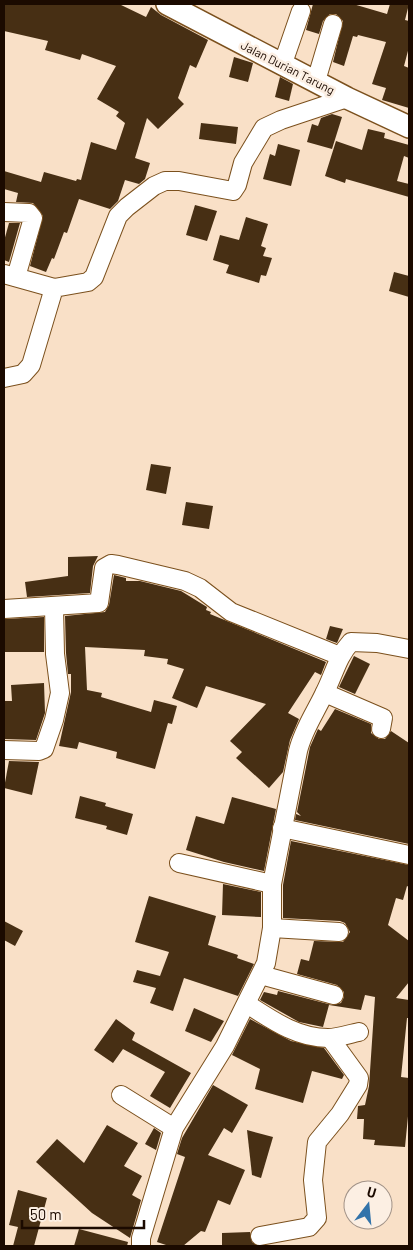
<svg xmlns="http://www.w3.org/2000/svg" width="413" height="1250" font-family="Barlow,sans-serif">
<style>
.building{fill:#472f14}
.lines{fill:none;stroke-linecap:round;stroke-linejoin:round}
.minor-casing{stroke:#7b501d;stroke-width:20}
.tertiary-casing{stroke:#7b501d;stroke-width:24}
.minor{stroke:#fff;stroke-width:18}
.tertiary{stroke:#fff;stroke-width:21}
.labels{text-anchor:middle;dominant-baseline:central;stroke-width:5;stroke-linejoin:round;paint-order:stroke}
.street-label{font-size:12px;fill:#1b0a00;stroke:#fcefe3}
</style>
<rect width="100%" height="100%" fill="#f9e0c7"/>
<g class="building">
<path d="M4,4H119L146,17L151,7L161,15L208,40L196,68L190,65L178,98L184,104L158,129L147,118L135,158L150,163L145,179L139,184L125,180L118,201L110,209L79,199L67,233L64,232L54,259L52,258L46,272L30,266L43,216L33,203L16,202L18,193L4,189V171L41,182L44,172L76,181L77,179L81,180L91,142L116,150L125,123L116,116L119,112L97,99L116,66L82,54L80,60L45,50L48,41L4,31Z"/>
<path d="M313,4H353L387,14L390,4H409L405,20L409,21V47L404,66L409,68V108L382,100L386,88L372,84L386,42L358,35L357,37L353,36L344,66L333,62L343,21L336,14H330L323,21L319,34L306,30Z"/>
<path d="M234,57L253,63L248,82L229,77Z"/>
<path d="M280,77L293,84L289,101L275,97Z"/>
<path d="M332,114L342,117L332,149L307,142L312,124L318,126L321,118Z"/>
<path d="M201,123L238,127L236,144L199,139Z"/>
<path d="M368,129L385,133L384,138L409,145V158L404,156L397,181L409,184V197L346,179L345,183L325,176L336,141L362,150Z"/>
<path d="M278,144L300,150L291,186L263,179L270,154L275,156Z"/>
<path d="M195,205L217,211L207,241L186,235Z"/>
<path d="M246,217L268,224L261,246L266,248L263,256L272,258L266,276L261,275L259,283L226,273L229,265L213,260L220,235L239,240Z"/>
<path d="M9,223H20L9,262L4,260V241Z"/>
<path d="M394,272L409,276V297L389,291Z"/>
<path d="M151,464L171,467L166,494L146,490Z"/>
<path d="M186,502L213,506L209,529L182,525Z"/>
<path d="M98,556L93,566L90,593L27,597L25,582L68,576V557Z"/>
<path d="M114,575L126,578V581H140L181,591L207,607L206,610L211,612L210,614L326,662L321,675L315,672L288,713L299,719L290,740L283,772L269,788L236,758L242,752L230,741L266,704L206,686L197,708L172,698L184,669L167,664L168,659L144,656L145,650L85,647L87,690L102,693L101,697L151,712L154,700L177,706L172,724L168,723L155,769L116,758L117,752L79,742L77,749L59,746L71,692V674H68L66,653L65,616L105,612L109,605Z"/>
<path d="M44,617V652H4V619Z"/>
<path d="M330,626L343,629L337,643L326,639Z"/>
<path d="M354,656L370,664L355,694L339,687Z"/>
<path d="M44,683L45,713L36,740L4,739V701H12L11,685Z"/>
<path d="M335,709L371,724V733L379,739H385L391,731L409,743V844L295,820L296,814L301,816L297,812L310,747L318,729L321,731Z"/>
<path d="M9,761L39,762L32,795L4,788Z"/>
<path d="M80,796L106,803L105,806L133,814L127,835L106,829L107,826L75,818Z"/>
<path d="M232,797L276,809L264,871L224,862L186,850L196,816L224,824Z"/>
<path d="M291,841L409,865V887L407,886L403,900L396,898L388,925L409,941V982L396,998L409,1000V1018H407L401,1077L409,1078V1106L405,1147L374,1145L375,1140L363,1139L364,1119H357L358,1106L365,1105L369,1086L375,997L365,995L361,1010L329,1005L323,1027L299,1022L260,1000L264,992L277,995L278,991L332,1005L341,1003L344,997V992L337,985L297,974L301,959L309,961L314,941L343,942L350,932L345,923L340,921L283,918V885Z"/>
<path d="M223,884L261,892V917L222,915Z"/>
<path d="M149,896L216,916L208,945L238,955L237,958L254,964L238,996L184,978L173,1011L150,1003L156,988L133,982L137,970L160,976L169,952L135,942Z"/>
<path d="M4,921L23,931L15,946L4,940Z"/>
<path d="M194,1008L224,1021L211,1042L185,1031Z"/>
<path d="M116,1019L135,1033L132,1040L191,1073L170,1108L150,1096L165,1072L123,1049L113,1063L94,1050Z"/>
<path d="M250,1019L291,1041L324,1048L344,1075L342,1079L312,1071L303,1103L255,1089L260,1069L232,1055Z"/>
<path d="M213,1085L248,1105L232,1133L224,1128L208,1155L245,1170L230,1205L218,1200L205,1232L201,1231L183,1246H169L157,1242L185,1157L177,1154L182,1138Z"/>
<path d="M107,1125L138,1143L124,1166L142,1176L132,1195L141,1200L130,1238L92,1213L36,1162L57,1139L84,1163Z"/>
<path d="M154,1128L161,1133L156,1150L145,1144Z"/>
<path d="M247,1130L273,1137L261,1178L252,1175Z"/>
<path d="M18,1190L47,1198L34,1246H13L18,1227L9,1225Z"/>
<path d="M79,1229L128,1242L127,1246H74Z"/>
<path d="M250,1232L252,1242L259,1246H222V1233Z"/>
</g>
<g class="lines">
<defs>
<g id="minor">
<path d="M283,63L301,11"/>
<path d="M316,81L333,24"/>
<path d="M4,212L29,213L33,218L16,277"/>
<path d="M4,274L54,288"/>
<path d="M4,378L23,374L31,365L54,288L88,282L94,277L118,216L127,207L154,186L165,181H179L233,191L237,185L243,163L264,128L281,120L347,98"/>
<path d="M4,609L99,603L104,568L111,564L118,565L185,581L200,588L231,612L340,656"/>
<path d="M325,693L383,718L381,729"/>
<path d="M4,750L39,751L44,749L54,720L60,693L55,654L54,607"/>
<path d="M282,828L409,855"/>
<path d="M179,863L272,884"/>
<path d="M272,928L339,932"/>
<path d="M261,975L334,995"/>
<path d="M247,1004C272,1020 297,1038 328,1038C338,1038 349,1034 359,1032"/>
<path d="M121,1095L174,1128"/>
<path d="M260,1236L309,1227L317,1218L313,1180L317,1142L340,1114L358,1085L359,1078L330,1038"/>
<path d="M141,1246V1238L174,1128L225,1046L266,963L272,928V884L298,751C303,730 315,713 324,694C334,675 337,657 351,642L377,643L409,649"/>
</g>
<path id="tertiary" d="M167,4L347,98L409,127"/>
</defs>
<use href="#minor" class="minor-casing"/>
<use href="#tertiary" class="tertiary-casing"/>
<use href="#minor" class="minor"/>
<use href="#tertiary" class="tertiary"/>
</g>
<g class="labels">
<g class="street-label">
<text transform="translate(288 67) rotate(27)">Jalan Durian Tarung</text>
</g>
</g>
<rect width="413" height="1250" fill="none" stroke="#1b0a00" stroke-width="10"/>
<g transform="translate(368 1205) rotate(16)"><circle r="24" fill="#fcefe3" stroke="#a29388"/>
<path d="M0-4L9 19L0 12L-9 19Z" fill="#3273aa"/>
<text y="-8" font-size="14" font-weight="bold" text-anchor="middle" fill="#1b0a00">U</text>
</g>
<path d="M22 1220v8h122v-8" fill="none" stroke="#1b0a00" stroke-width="2.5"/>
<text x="30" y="1220" font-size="15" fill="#1b0a00" stroke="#fcefe3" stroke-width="4" paint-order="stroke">50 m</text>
</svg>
